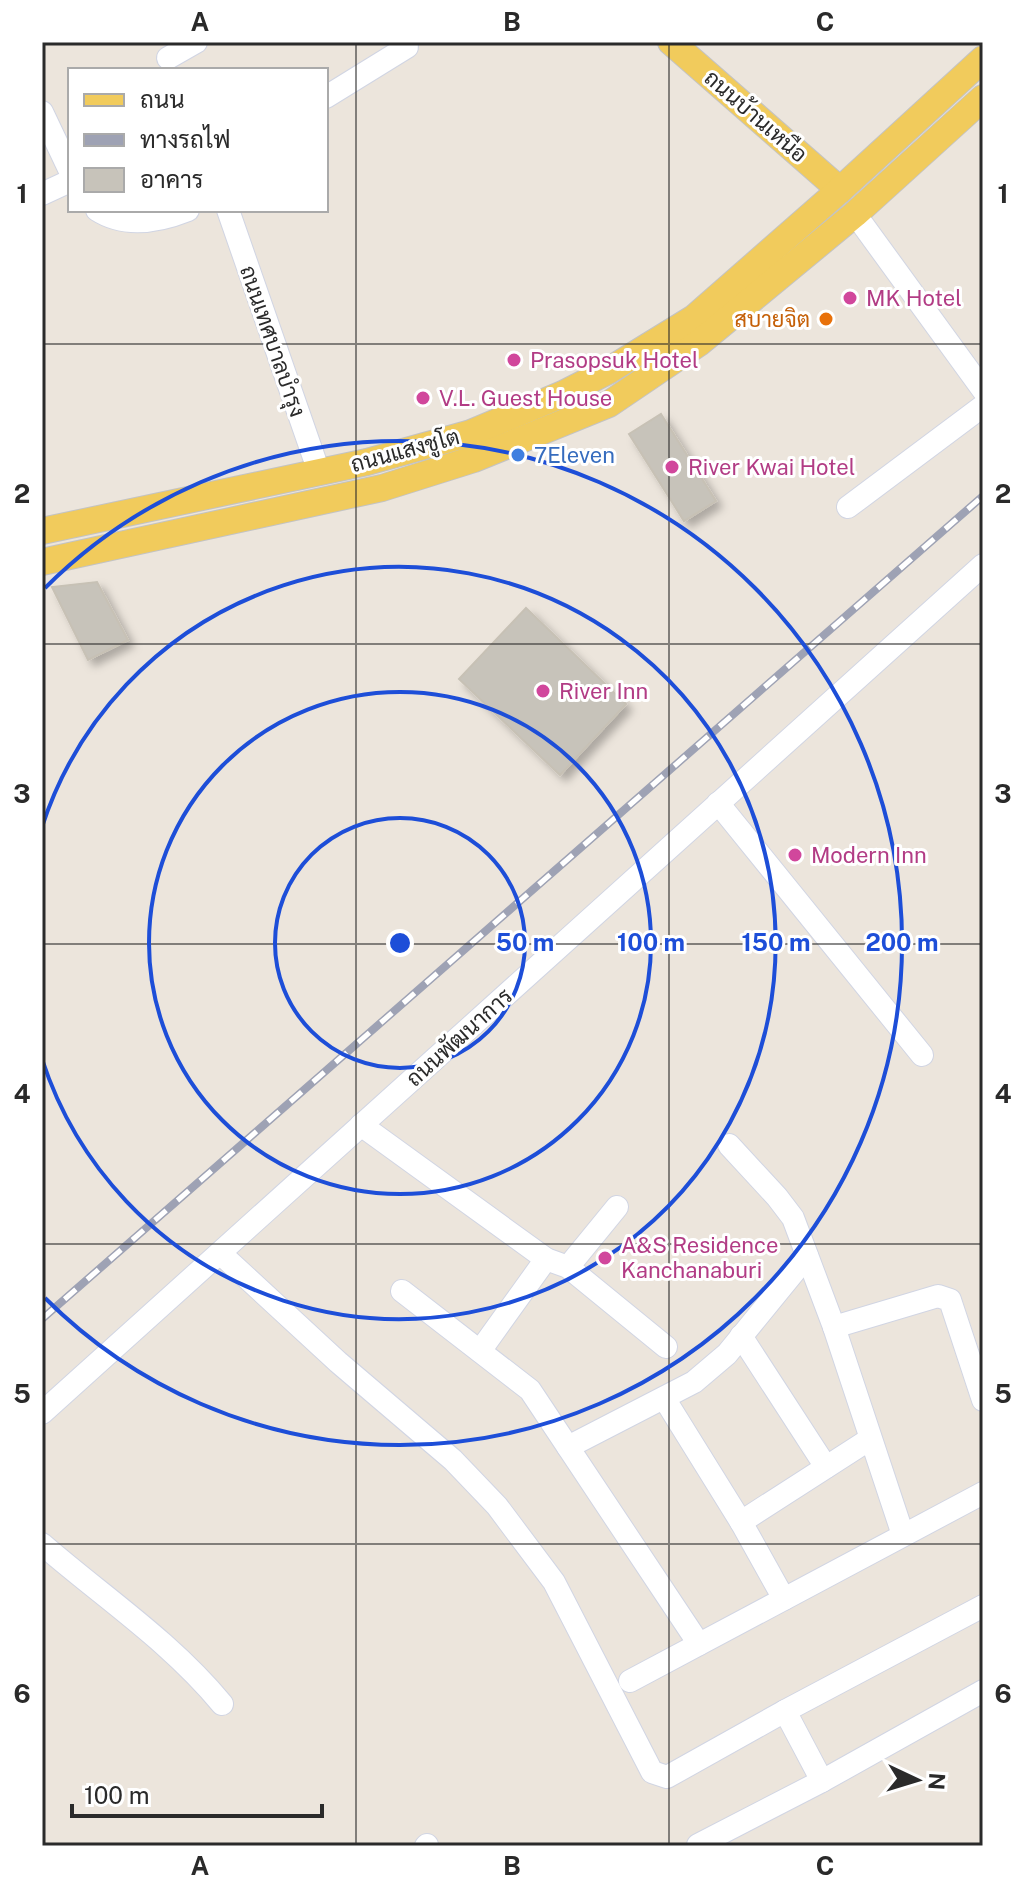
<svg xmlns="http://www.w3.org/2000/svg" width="1025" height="1888" font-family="'Public Sans',Sarabun,sans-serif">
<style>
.building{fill:#c7c3ba;stroke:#c7c1b5;stroke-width:2;filter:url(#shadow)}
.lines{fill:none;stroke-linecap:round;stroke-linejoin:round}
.minor-casing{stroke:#d1d5e3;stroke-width:24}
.major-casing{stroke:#c3c3c3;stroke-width:28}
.minor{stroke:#fff;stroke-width:22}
.major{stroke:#f1cb5c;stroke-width:26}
.rail-casing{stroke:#9ea2b4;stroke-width:8}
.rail{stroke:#fff;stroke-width:5;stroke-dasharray:15;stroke-linecap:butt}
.grid{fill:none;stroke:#2a2a2a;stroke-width:2;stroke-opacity:0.55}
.ring{fill:none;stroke:#1d4ed8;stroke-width:4}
.hotel-dot{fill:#d1479c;stroke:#fff;stroke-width:3}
.food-dot{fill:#e8710a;stroke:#fff;stroke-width:3}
.shop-dot{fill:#3f7fe0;stroke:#fff;stroke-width:3}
.labels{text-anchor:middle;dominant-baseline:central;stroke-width:6;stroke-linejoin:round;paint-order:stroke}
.street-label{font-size:22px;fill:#2a2a2a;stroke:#fff}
.hotel-label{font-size:22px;fill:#b23c85;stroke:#fff;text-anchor:start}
.food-label{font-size:22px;fill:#c56008;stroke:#fff;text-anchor:end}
.shop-label{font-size:22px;fill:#366cbe;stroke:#fff;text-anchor:start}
.centre{fill:#1d4ed8;stroke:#fff;stroke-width:4}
.ring-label{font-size:24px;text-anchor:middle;font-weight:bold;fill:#1d4ed8;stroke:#fff;stroke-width:6;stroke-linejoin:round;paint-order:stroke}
.neatline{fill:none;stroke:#2a2a2a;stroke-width:3}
.grid-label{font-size:26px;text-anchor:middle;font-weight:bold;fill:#2a2a2a}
</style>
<defs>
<filter id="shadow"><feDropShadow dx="6" dy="6" stdDeviation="4" flood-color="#0004"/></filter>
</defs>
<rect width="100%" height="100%" fill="#ece5dc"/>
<g class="building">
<path d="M661,414L716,501L684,521L629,434Z"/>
<path d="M97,582L128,640L88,660L52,587Z"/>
<path d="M526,608L626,704L560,775L459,679Z"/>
</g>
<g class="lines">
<defs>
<g id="minor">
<path d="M168,58L196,42"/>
<path d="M326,97L407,47"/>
<path d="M42,112L70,171"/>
<path d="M42,194L70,181"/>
<path d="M97,210C125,228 158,222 188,210"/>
<path d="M228,210L319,472"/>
<path d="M855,214L983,390"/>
<path d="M848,507L983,406"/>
<path d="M718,803L922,1055"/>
<path d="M361,1125L546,1259L568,1267L666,1347"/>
<path d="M729,1145L777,1197L793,1218L834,1327L903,1535"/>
<path d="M220,1253L338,1362L453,1460L497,1506L554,1582L652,1772L667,1777L785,1711L822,1781"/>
<path d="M568,1267L617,1207"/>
<path d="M402,1291L530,1390L699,1644"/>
<path d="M834,1327L938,1296L950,1300L983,1400"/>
<path d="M741,1336L826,1467"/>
<path d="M480,1351L546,1259"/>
<path d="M664,1398L741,1522L784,1599"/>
<path d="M42,1413L983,565"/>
<path d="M568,1447L694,1382L727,1354L807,1256"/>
<path d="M741,1522L870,1439"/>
<path d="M42,1544C103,1597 170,1641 222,1704"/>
<path d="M630,1681L983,1493"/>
<path d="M785,1711L983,1606"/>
<path d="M698,1845L822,1781L983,1691"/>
<path d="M426,1846L427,1845"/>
</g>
<g id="major">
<path d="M671,42L840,190"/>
<path d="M42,531L367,462L471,433L563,394L608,371L694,318L840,190L983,59"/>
<path d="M42,562L382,488L474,459L609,404L699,343L855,214L983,98"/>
</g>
</defs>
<use href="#minor" class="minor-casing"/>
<use href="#major" class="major-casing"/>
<use href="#minor" class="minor"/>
<use href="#major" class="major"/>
<defs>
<path id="rail" d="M42,1319L983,496"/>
</defs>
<use href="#rail" class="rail-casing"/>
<use href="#rail" class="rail"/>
</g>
<path class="grid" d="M356,42V1846M669,42V1846M42,344H983M42,644H983M42,944H983M42,1244H983M42,1544H983"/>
<g class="ring">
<circle cx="400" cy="943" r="125"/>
<circle cx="400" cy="943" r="251"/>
<path d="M42 827A376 376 0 1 1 42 1059"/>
<path d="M45 588A502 502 0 1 1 45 1298"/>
</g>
<g class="hotel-dot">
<circle cx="850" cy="298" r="8"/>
<circle cx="514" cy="360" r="8"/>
<circle cx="423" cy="398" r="8"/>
<circle cx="672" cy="467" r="8"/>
<circle cx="543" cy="691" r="8"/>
<circle cx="795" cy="855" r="8"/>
<circle cx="605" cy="1258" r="8"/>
</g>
<circle class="food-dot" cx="826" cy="319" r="8"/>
<circle class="shop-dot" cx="518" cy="455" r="8"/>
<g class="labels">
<g class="street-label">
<text transform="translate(756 116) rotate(41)">ถนนบ้านเหนือ</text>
<text transform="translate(273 341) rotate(71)">ถนนเทศบาลบำรุง</text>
<text transform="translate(405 450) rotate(-15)">ถนนแสงชูโต</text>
<text transform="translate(459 1037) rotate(-42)">ถนนพัฒนาการ</text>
</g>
<g class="hotel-label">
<text x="866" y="298">MK Hotel</text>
<text x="530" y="360">Prasopsuk Hotel</text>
<text x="439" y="398">V.L. Guest House</text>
<text x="688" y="467">River Kwai Hotel</text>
<text x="559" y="691">River Inn</text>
<text x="811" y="855">Modern Inn</text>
<text x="621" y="1245">A&amp;S Residence<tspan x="621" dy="25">Kanchanaburi</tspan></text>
</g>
<g class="food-label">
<text x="810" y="319">สบายจิต</text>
</g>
<g class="shop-label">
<text x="534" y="455">7Eleven</text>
</g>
</g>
<circle cx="400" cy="943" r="12" class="centre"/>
<g class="ring-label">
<text x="525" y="951">50 m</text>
<text x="651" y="951">100 m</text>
<text x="776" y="951">150 m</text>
<text x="902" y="951">200 m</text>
</g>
<rect width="1025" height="1888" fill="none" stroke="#ffffff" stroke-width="88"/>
<rect x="68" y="68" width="260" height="144" fill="#ffffff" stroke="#aaaaaa" stroke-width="2"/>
<rect x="84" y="94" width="40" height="12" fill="#f1cb5c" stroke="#aaaaaa" stroke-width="2"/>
<text x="140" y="108" font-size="24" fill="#2a2a2a">ถนน</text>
<rect x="84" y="134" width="40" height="12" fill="#9ea2b4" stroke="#aaaaaa" stroke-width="2"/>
<text x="140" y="148" font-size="24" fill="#2a2a2a">ทางรถไฟ</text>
<rect x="84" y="168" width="40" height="24" fill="#c7c3ba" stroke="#aaaaaa" stroke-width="2"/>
<text x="140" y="188" font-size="24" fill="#2a2a2a">อาคาร</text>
<g transform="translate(917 1780) rotate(94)" stroke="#ffffff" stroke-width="6" paint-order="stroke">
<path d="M0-6L14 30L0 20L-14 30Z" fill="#2a2a2a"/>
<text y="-12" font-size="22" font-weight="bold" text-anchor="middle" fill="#2a2a2a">N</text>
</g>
<path d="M72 1804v12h250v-12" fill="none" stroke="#2a2a2a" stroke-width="4"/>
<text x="84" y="1804" font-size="24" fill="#2a2a2a" stroke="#ffffff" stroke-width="6" paint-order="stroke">100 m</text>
<rect x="44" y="44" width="937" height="1800" class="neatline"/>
<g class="grid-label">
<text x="200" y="31">A</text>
<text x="512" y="31">B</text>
<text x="825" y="31">C</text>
<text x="22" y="203">1</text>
<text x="1003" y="203">1</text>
<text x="22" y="503">2</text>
<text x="1003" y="503">2</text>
<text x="22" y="803">3</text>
<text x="1003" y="803">3</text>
<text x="22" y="1103">4</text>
<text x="1003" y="1103">4</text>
<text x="22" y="1403">5</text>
<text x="1003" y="1403">5</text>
<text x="22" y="1703">6</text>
<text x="1003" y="1703">6</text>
<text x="200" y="1875">A</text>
<text x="512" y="1875">B</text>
<text x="825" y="1875">C</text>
</g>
</svg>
